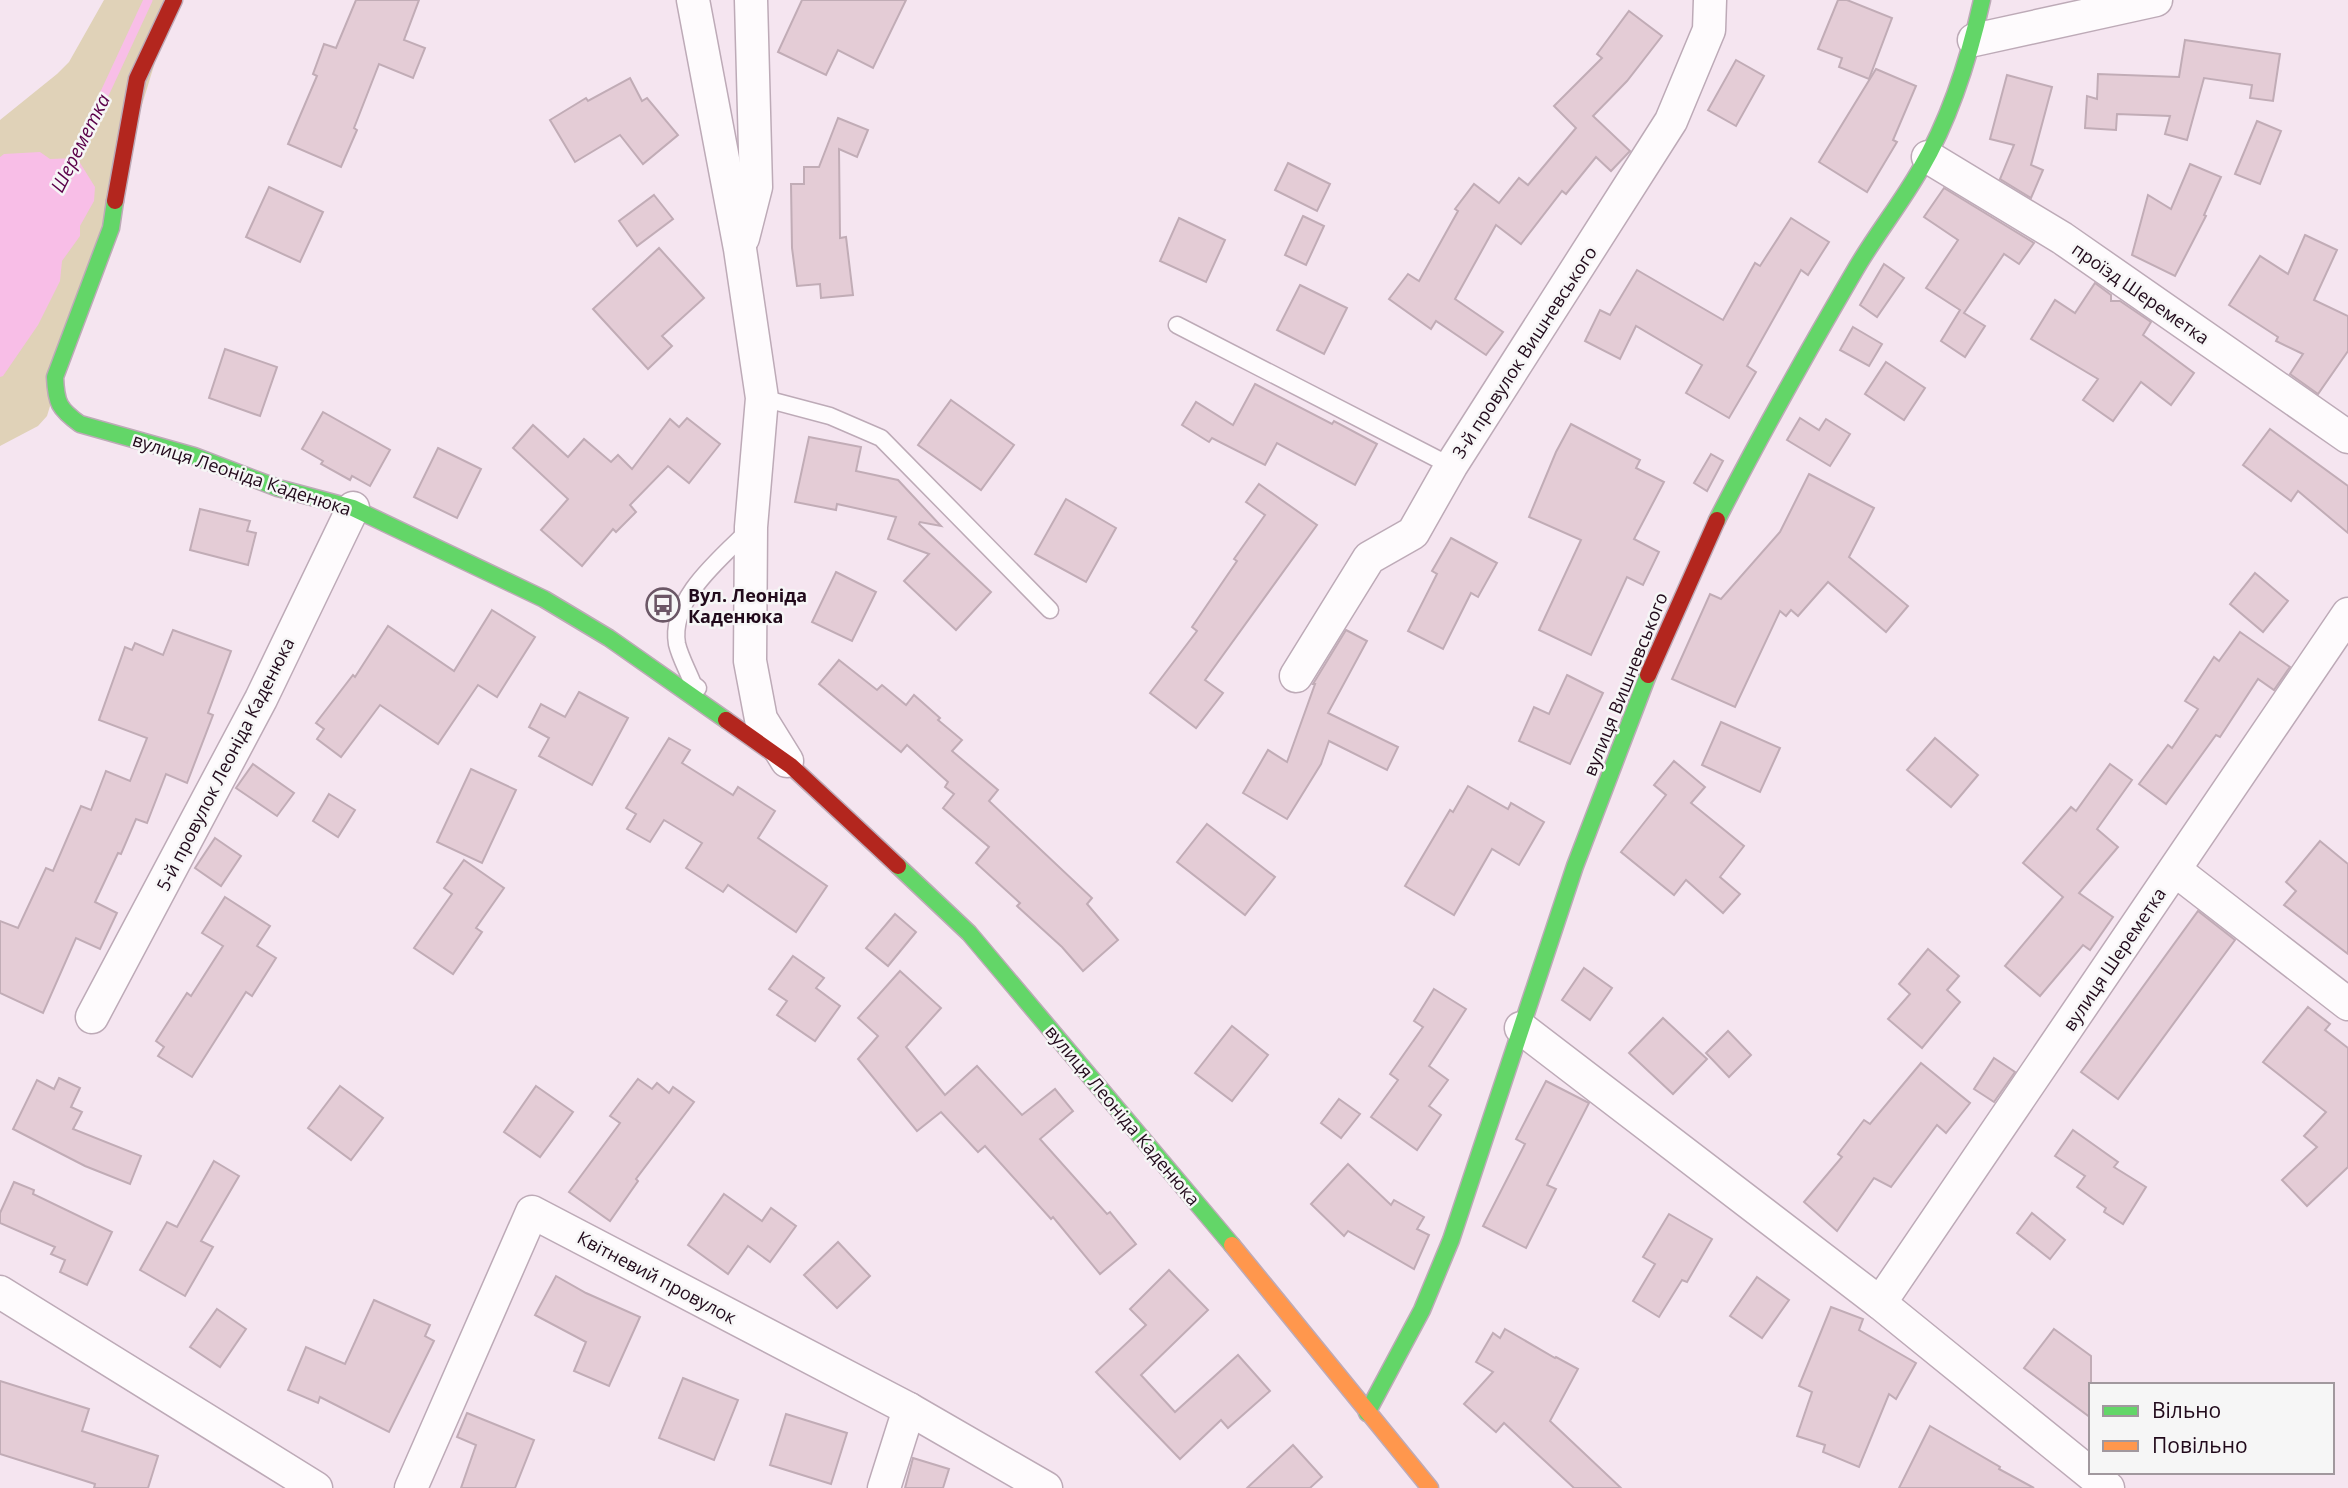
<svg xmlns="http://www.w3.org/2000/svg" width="2348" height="1488" font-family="'Open Sans',sans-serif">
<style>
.green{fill:#e0d2b8}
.water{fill:#f8bee7}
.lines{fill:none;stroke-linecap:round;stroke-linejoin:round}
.stream{stroke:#f8bee7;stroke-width:9}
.building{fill:#e4ccd6;stroke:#c1acb6;stroke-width:2}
.lane-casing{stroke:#bdaab7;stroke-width:19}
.street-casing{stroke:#bdaab7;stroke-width:35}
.fast-casing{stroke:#bdaab7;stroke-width:19}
.slow-casing{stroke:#bdaab7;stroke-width:19}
.jam-casing{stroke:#bdaab7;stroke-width:19}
.lane{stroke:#fefbfd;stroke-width:16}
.street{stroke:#fefbfd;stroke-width:32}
.fast{stroke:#63d668;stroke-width:16}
.slow{stroke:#ff974d;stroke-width:16}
.jam{stroke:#b3261e;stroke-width:16}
.labels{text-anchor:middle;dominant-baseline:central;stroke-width:5;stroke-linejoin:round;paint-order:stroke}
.street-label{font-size:18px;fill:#210a1b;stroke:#f6f6f6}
.poi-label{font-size:18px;font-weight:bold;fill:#210a1b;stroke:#f6f6f6;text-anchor:start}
.water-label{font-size:19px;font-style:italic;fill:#5a0049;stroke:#f6f6f6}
</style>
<rect width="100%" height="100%" fill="#f5e5f0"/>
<path class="green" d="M104,0H174L47,416L38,426L0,446V120L57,74L69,62Z"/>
<path class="water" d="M40,152L50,159L77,158L95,187L94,201L80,226V236L62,261L60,281L38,325L3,376L0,377V157L4,154Z"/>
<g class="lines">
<path class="stream" d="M70,168L148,0"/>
</g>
<g class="building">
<path d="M356,0H419L404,40L425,48L413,78L379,64L354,128L357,130L341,167L288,144L317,76L313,74L324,44L336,48Z"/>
<path d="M802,0H906L873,68L838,50L826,75L778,52Z"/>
<path d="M1838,0H1847L1892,18L1869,79L1839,67L1842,58L1818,49Z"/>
<path d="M1629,11L1662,36L1627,81L1593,116L1630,151L1611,171L1596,157L1566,194L1562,191L1521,244L1496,225L1455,299L1503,332L1486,355L1436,321L1431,329L1389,299L1408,274L1419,281L1458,211L1455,209L1474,184L1499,203L1519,178L1528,185L1576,128L1554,106L1602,58L1597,54Z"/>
<path d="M2185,40L2280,54L2273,101L2250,98L2252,85L2204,78L2187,140L2165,134L2170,116L2117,114L2116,130L2085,128L2087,96L2097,99L2098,74L2179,77Z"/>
<path d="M1736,60L1764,76L1736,126L1708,110Z"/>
<path d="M1876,69L1916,86L1893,140L1897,142L1867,192L1819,162Z"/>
<path d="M2007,75L2052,87L2031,165L2043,170L2031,198L2000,179L2014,145L1990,139Z"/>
<path d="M630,78L642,101L647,98L678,135L643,164L620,135L575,162L550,120L586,98L588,101Z"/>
<path d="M838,118L868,130L857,157L839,149L840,238L846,237L853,295L821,298L820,284L797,286L792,248L791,184H804V167H819Z"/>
<path d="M2257,121L2281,131L2260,184L2235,174Z"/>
<path d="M1288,163L1330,184L1317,211L1275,190Z"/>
<path d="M2190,164L2221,177L2204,215L2206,216L2175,276L2132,255L2148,195L2171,209Z"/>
<path d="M269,187L323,212L300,262L246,237Z"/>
<path d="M1944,188L2034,243L2019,264L2004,254L1964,313L1985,326L1965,357L1941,341L1960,310L1926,288L1958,240L1924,217Z"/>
<path d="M654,195L673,219L637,246L619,221Z"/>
<path d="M1303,216L1324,226L1306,265L1285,255Z"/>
<path d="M1179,218L1225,240L1206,282L1160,261Z"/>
<path d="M1791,218L1829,242L1808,275L1801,270L1747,366L1756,372L1729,418L1686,393L1702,365L1636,326L1620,359L1585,341L1600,310L1610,315L1637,270L1723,320L1755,263L1760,266Z"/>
<path d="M2305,235L2337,250L2314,300L2348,316V351L2318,394L2290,374L2303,354L2276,341L2278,337L2229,305L2260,256L2288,274Z"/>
<path d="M659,248L704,298L662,336L672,346L648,369L593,309Z"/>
<path d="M1884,264L1904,278L1877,317L1860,305Z"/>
<path d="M2095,283L2111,295V301H2120L2151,322L2143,335L2194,373L2171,405L2141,382L2113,421L2083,400L2098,379L2031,339L2055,300L2075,313Z"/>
<path d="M1300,285L1347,308L1324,354L1277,330Z"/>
<path d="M1853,327L1882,344L1869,366L1840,350Z"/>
<path d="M225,349L277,367L260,416L209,398Z"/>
<path d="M1886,362L1925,388L1904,420L1865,394Z"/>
<path d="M1255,384L1332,424L1334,421L1377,444L1355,485L1277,443L1265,465L1212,438L1209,442L1182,425L1196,402L1233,425Z"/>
<path d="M951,400L1014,445L981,490L918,445Z"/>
<path d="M323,412L390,450L370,486L352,476L350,480L321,464L323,461L302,449Z"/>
<path d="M687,418L720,444L689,483L668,466L630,505L636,512L616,532L613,529L582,566L541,530L568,499L513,448L533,425L568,457L584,439L611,462L618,455L632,469L670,419L679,427Z"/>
<path d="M1800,418L1819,430L1826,419L1850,434L1830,466L1787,440Z"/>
<path d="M1571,424L1640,460L1636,468L1664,482L1634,539L1659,552L1643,585L1627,577L1591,655L1539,630L1581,540L1529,517L1556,452Z"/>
<path d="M2270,429L2348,486V533L2298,491L2291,501L2243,465Z"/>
<path d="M809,437L861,447L856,471L898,480L941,526L920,522L919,524L991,592L956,630L904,581L929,554L888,539L896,517L837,504L836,510L795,502Z"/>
<path d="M438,448L481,469L457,518L414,497Z"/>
<path d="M1711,454L1723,461L1707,491L1694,483Z"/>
<path d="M1809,474L1874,508L1849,557L1908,606L1886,632L1828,582L1798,616L1791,610L1786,616L1780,611L1735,707L1672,679L1710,594L1721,599L1780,532Z"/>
<path d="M1259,484L1317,525L1205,680L1223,693L1196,728L1150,693L1197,631L1192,627L1237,561L1234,559L1265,515L1246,502Z"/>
<path d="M1066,499L1116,528L1086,582L1035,554Z"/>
<path d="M200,509L250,521L247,531L256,533L248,565L190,550Z"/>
<path d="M1451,538L1497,563L1478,597L1471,593L1443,649L1408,631L1437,574L1432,571Z"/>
<path d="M836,572L876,592L852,641L812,622Z"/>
<path d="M2255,573L2288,601L2263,632L2230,604Z"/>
<path d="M492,610L535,637L497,697L478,685L438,744L380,705L341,757L317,739L324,729L316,723L353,675L355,677L388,626L454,671Z"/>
<path d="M173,630L231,651L208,713L213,715L187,783L166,774L147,823L136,819L121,854L118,853L95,902L117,913L100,949L76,938L43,1013L0,993V921L18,928L46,868L53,871L81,806L91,810L106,771L130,781L147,738L99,720L125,647L132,650L135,643L163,655Z"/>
<path d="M1346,630L1367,641L1328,713L1398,747L1387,770L1329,741L1321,764L1287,819L1243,793L1268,750L1287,762L1315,684H1313Z"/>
<path d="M2240,632L2290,667L2274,690L2258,679L2220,737L2216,735L2166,804L2139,784L2168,745L2172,748L2198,709L2185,701L2214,657L2219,661Z"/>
<path d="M839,660L877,690L882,685L906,705L914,695L940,718L938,720L962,740L952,751L998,790L989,801L1092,898L1087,904L1118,940L1083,971L1062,947L1017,906L1020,903L976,863L989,847L943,808L954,794L945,787L948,782L907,745L901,752L819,684Z"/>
<path d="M1567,675L1603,693L1570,764L1519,741L1534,707L1549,714Z"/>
<path d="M579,692L628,718L592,785L539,756L549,738L529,727L541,704L565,717Z"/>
<path d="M1721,722L1780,748L1760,792L1702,765Z"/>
<path d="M669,738L690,750L682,763L733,795L738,787L775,811L758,838L827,886L796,932L728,885L723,892L686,868L702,843L664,820L650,842L627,829L636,814L626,808Z"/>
<path d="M1935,738L1978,775L1951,807L1907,770Z"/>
<path d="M1674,761L1705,787L1691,803L1744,846L1720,877L1740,894L1723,913L1686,880L1674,895L1621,852L1666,795L1654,785Z"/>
<path d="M253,764L294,793L277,816L236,788Z"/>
<path d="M2110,764L2132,780L2097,829L2118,847L2079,893L2113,917L2090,950L2083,945L2040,996L2005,966L2063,897L2023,863L2071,807L2076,811Z"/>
<path d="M471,769L516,790L482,863L437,842Z"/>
<path d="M1468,786L1508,809L1511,803L1544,822L1519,865L1492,849L1454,915L1405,886L1450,810L1453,812Z"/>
<path d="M329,794L355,810L338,837L313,821Z"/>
<path d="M1207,824L1275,877L1245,915L1177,862Z"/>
<path d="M215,838L241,856L221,886L195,868Z"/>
<path d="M2320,841L2348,864V954L2284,905L2296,891L2286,882Z"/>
<path d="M464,860L504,888L476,928L482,932L453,974L414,948L452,894L444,888Z"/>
<path d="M225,897L270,926L257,946L276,958L252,996L246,992L192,1077L158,1056L164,1047L156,1041L187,993L191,996L223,946L202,933Z"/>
<path d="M2198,911L2235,940L2118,1099L2081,1072Z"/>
<path d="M895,914L916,932L888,966L866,948Z"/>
<path d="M1928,949L1959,976L1947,990L1960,1002L1922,1048L1888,1019L1910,994L1899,984Z"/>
<path d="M793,956L824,978L816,988L840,1006L815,1041L777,1015L787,1001L769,989Z"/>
<path d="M1584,968L1612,988L1590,1020L1562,1000Z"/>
<path d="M900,971L941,1008L906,1047L945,1095L977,1066L1022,1115L1055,1089L1073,1111L1040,1139L1107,1214L1110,1212L1136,1244L1100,1274L1053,1217L1051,1219L985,1146L978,1152L941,1112L917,1131L858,1059L878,1036L858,1018Z"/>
<path d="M1434,989L1466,1009L1429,1066L1448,1080L1429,1106L1441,1115L1417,1150L1371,1117L1398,1080L1390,1074L1423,1027L1414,1021Z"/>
<path d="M2308,1007L2330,1024L2325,1030L2348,1048V1167L2307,1206L2282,1180L2317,1147L2304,1136L2326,1112L2263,1062Z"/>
<path d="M1663,1018L1707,1059L1673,1094L1629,1053Z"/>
<path d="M1232,1026L1268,1055L1232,1101L1195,1073Z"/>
<path d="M1728,1031L1751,1055L1729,1077L1706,1053Z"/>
<path d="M1994,1058L2015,1072L1994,1102L1974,1089Z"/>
<path d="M1921,1063L1970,1103L1946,1133L1937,1125L1891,1187L1874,1178L1837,1231L1804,1202L1842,1157L1838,1154L1864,1120L1870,1124Z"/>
<path d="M59,1078L80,1088L71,1107L82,1112L73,1129L141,1156L130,1184L85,1166L13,1129L37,1080L54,1089Z"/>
<path d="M638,1079L652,1089L657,1083L669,1093L673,1087L694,1102L636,1179L638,1181L610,1221L569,1192L620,1123L610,1116Z"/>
<path d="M1546,1081L1589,1103L1547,1185L1556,1189L1526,1248L1483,1226L1525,1144L1516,1139Z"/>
<path d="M340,1086L383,1118L351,1160L308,1128Z"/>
<path d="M536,1086L573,1112L540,1157L504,1132Z"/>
<path d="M1339,1099L1360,1114L1341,1138L1321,1123Z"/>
<path d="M2073,1130L2118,1162L2114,1167L2146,1187L2123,1224L2104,1212L2106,1208L2077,1187L2085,1176L2055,1156Z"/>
<path d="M214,1161L239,1176L201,1241L213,1247L185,1296L140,1270L167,1222L177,1227Z"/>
<path d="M1348,1164L1391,1205L1394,1200L1424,1217L1417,1229L1429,1235L1414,1269L1348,1231L1344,1236L1311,1204Z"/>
<path d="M14,1182L34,1190L33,1194L112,1232L87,1285L60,1272L65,1260L51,1254L55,1247L0,1223V1213Z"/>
<path d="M724,1194L762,1221L771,1208L796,1226L770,1262L748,1246L728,1274L688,1245Z"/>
<path d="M2032,1213L2065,1240L2050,1259L2017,1233Z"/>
<path d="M1669,1214L1712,1239L1687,1282L1682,1280L1659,1317L1633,1301L1655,1264L1643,1257Z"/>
<path d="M838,1242L870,1276L837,1308L804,1275Z"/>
<path d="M1169,1270L1208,1310L1141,1375L1175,1412L1238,1355L1270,1391L1228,1428L1221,1420L1180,1459L1096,1372L1146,1325L1130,1309Z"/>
<path d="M556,1276L586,1293L640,1317L609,1386L574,1371L586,1342L535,1315Z"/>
<path d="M1757,1277L1789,1300L1762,1338L1730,1316Z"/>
<path d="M374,1300L430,1325L425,1336L434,1341L389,1432L320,1397L318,1403L288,1390L306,1347L345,1364Z"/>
<path d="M1831,1307L1863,1319L1859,1330L1916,1363L1896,1399L1889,1394L1859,1467L1823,1452L1825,1445L1797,1436L1812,1392L1799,1386Z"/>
<path d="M217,1309L246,1329L220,1367L190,1347Z"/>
<path d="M1505,1329L1555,1358L1556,1357L1578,1369L1550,1421L1621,1488H1574L1504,1423L1496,1432L1464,1404L1493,1372L1476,1362L1493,1333L1500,1338Z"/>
<path d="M2054,1329L2091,1356V1418L2024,1368Z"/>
<path d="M683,1378L738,1400L714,1460L659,1438Z"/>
<path d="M0,1381L89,1409L82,1431L158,1456L148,1488H94L95,1484L0,1454Z"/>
<path d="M467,1413L534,1440L515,1488H461L476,1445L457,1437Z"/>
<path d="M786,1414L847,1433L831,1484L770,1465Z"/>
<path d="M1930,1426L2000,1467L1999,1469L2034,1488H1899Z"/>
<path d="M1293,1445L1322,1477L1310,1488H1247Z"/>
<path d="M913,1458L949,1469L943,1488H905Z"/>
</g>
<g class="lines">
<defs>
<g id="lane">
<path d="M1177,325L1451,466"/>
<path d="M762,398L830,416L881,438L1050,610"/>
<path d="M698,688L693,684C688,671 680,657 677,644C669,599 721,558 750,529"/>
</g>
<g id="street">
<path d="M693,0L740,249L762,398L751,527L750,661L761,719L787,761"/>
<path d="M1974,40L2156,0"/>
<path d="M1928,157L2062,238L2348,437"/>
<path d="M743,238L756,187L751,0"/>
<path d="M1296,676L1369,558L1413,533L1451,466L1671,121L1709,30L1710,0"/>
<path d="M2175,870L2348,1004"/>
<path d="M92,1017L261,699L353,508"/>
<path d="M1521,1028L1880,1303L2108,1488"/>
<path d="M0,1292L316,1488"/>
<path d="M1880,1303L2348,614"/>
<path d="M411,1488L532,1212L909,1409L1046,1488"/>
<path d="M884,1488L909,1409"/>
</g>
<g id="fast">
<path d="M115,201L111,228L55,377C56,403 59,409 80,424L194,456L278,488L353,508L544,599L609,638L726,720"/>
<path d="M1717,520C1760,436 1806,354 1854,272C1874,237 1900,205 1920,170C1951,117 1969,59 1982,0"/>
<path d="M898,866L969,933L1232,1245"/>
<path d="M1367,1413L1422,1310L1451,1240L1575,866L1648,675"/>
</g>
<path id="slow" d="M1232,1245L1430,1488"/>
<g id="jam">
<path d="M115,201L137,79L174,0"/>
<path d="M1648,675L1717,520"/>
<path d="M726,720L791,766L898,866"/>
</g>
</defs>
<use href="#lane" class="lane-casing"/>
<use href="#street" class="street-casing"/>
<use href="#fast" class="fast-casing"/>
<use href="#slow" class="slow-casing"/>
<use href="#jam" class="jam-casing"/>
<use href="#lane" class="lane"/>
<use href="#street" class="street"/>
<use href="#fast" class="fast"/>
<use href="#slow" class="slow"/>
<use href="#jam" class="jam"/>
</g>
<defs>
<symbol id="bus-ring" viewBox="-11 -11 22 22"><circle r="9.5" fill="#f6f6f6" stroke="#6b5766" stroke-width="1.5"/><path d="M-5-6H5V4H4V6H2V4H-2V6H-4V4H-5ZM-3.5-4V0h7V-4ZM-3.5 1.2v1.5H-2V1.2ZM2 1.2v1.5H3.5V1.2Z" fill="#6b5766"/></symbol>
</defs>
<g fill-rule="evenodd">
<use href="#bus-ring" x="644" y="586" width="38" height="38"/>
</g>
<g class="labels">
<g class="street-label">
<text transform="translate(2141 293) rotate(35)">проїзд Шереметка</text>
<text transform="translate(1524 352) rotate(-57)">3-й провулок Вишневського</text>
<text transform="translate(242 474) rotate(18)">вулиця Леоніда Каденюка</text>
<text transform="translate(1625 684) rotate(-68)">вулиця Вишневського</text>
<text transform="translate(225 764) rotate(-63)">5-й провулок Леоніда Каденюка</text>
<text transform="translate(2114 959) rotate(-56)">вулиця Шереметка</text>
<text transform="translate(1123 1115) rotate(50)">вулиця Леоніда Каденюка</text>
<text transform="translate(657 1277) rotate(28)">Квітневий провулок</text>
</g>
<g class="poi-label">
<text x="688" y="595">Вул. Леоніда<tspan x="688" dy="21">Каденюка</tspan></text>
</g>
<g class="water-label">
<text transform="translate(80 143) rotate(-63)">Шереметка</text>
</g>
</g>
<rect x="2089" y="1383" width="245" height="91" fill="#f6f6f6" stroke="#a1989e" stroke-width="2"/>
<rect x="2103" y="1406" width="35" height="10" fill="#63d668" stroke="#a1989e" stroke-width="2"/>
<text x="2152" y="1418" font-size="21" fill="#210a1b">Вільно</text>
<rect x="2103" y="1441" width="35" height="10" fill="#ff974d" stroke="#a1989e" stroke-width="2"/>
<text x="2152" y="1453" font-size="21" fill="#210a1b">Повільно</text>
</svg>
